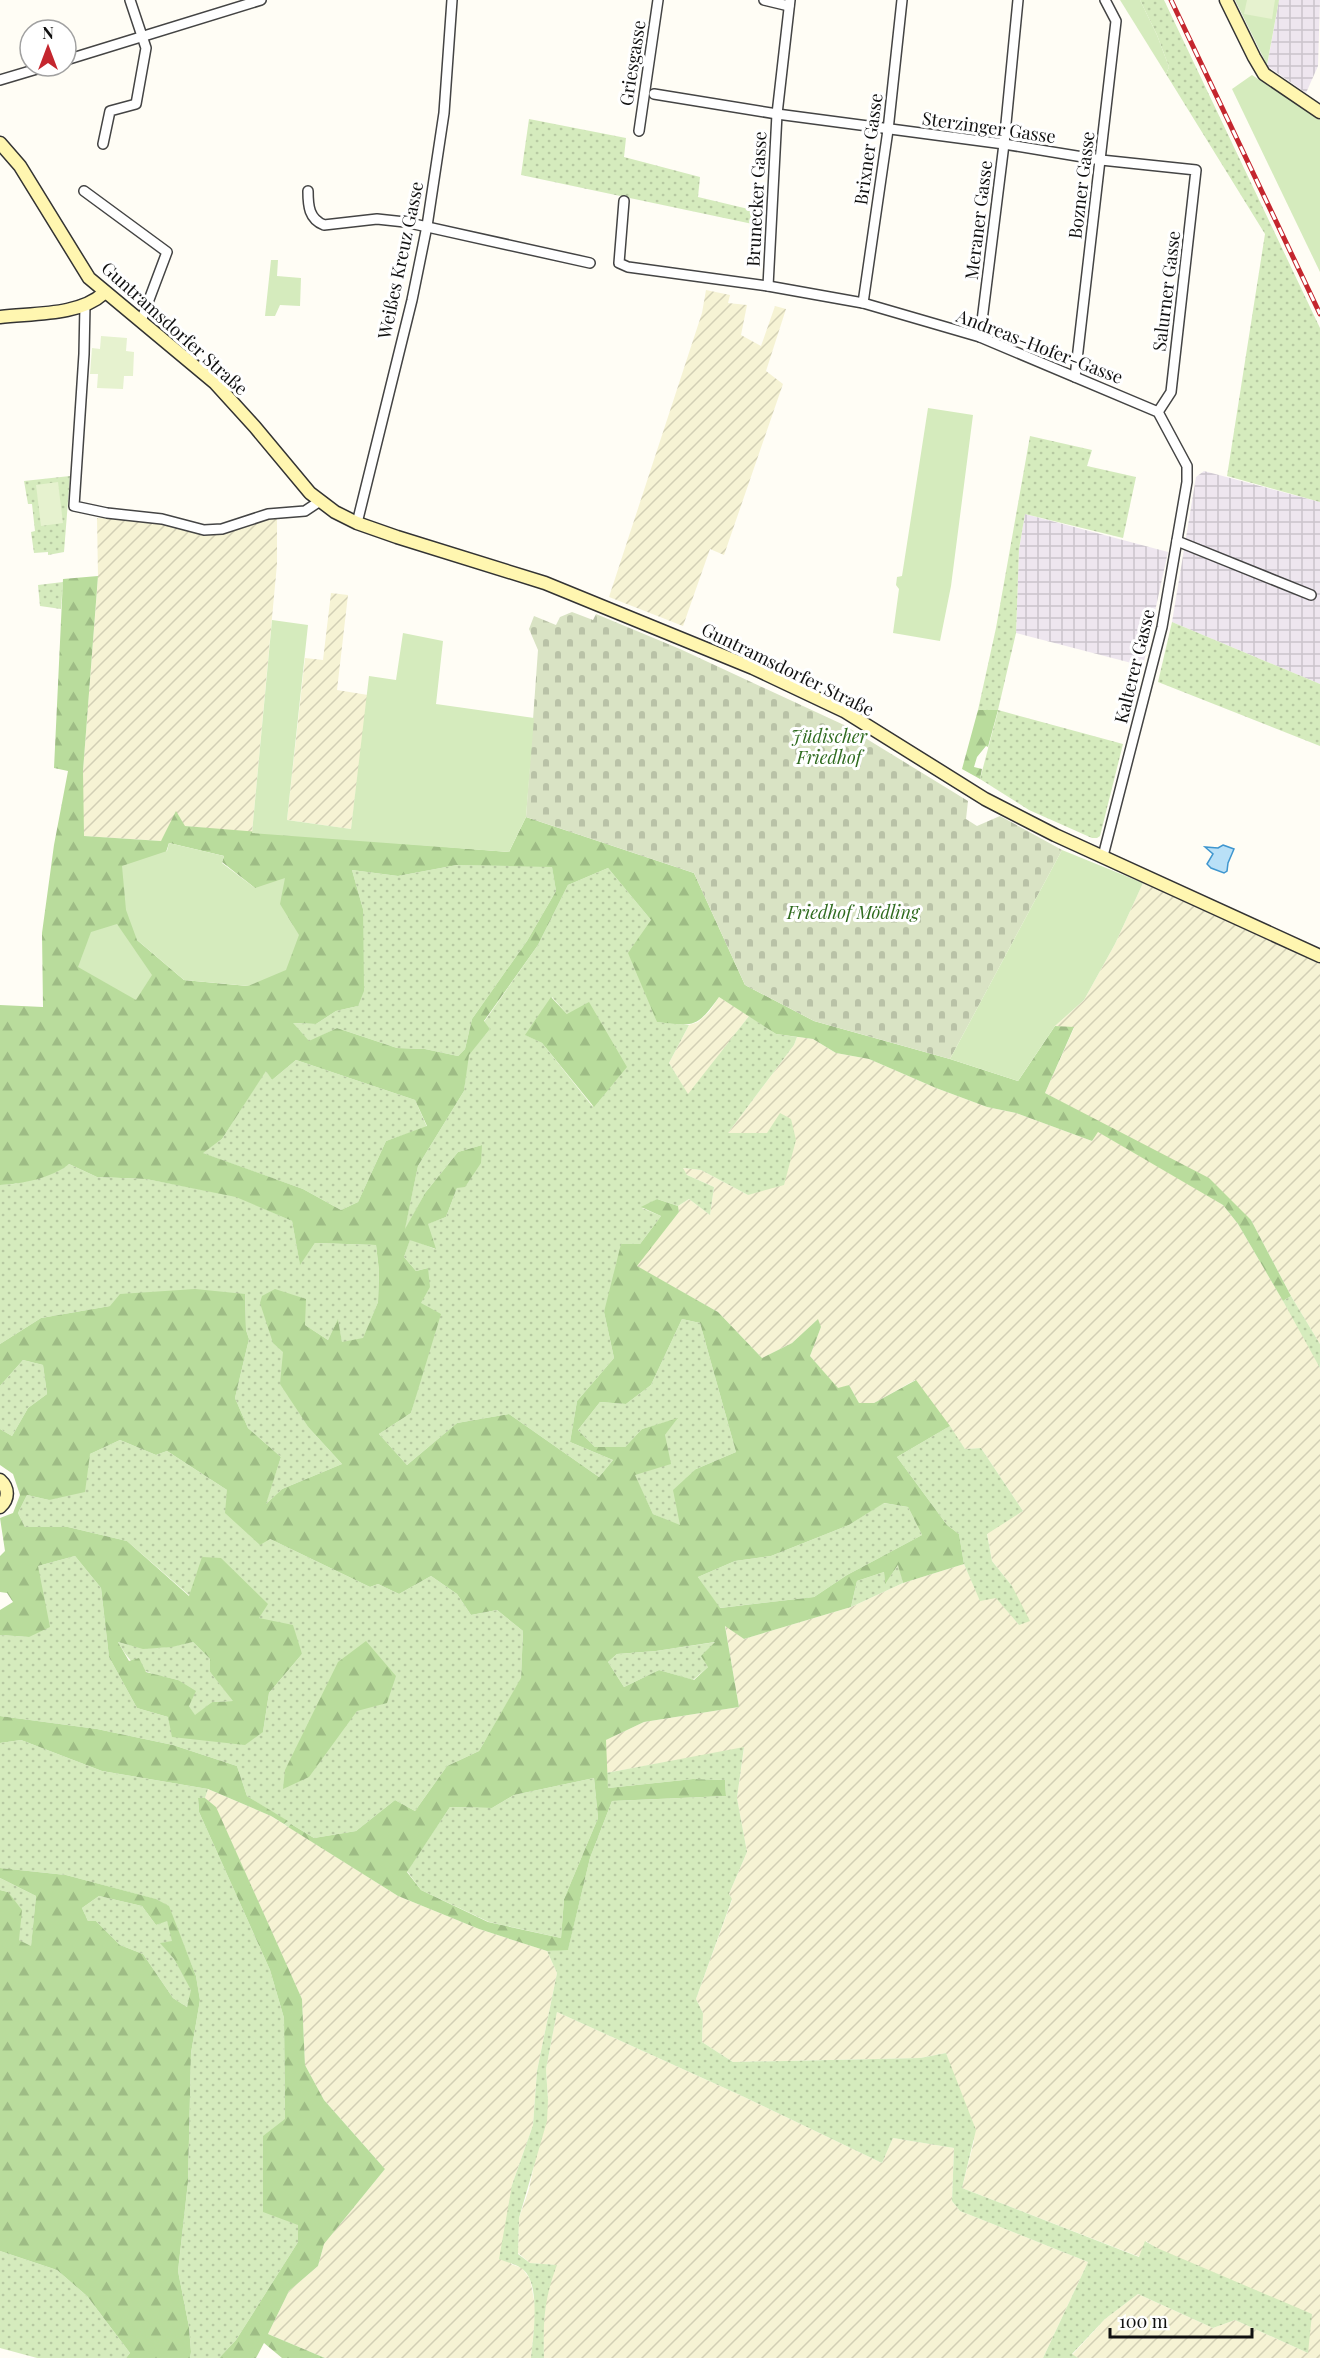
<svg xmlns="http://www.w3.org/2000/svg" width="1320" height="2358" font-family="'Playfair Display',serif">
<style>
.industrial{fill:url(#industrial-grid)}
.farmland{fill:url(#farmland-furrows)}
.grass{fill:url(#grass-dots);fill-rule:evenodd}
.forest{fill:url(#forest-firs);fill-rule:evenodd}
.cemetery{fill:url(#cemetery-stones)}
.park{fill:#d5ebbd}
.pitch{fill:#e6f2cf}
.water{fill:#b9e0f7;stroke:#3f96cf;stroke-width:1.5}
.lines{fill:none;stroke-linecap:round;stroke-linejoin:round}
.street-casing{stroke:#444;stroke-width:12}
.secondary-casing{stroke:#333;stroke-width:15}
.street{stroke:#fff;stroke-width:9}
.secondary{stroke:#fff6b0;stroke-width:12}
.rail-casing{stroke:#c4262e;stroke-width:5}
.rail{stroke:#fff;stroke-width:3;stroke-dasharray:9;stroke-linecap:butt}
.labels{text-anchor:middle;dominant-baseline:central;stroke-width:6;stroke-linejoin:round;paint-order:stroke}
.street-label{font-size:18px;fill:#111;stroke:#fff}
.park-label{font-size:18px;font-style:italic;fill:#2f6b1f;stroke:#fff}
</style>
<defs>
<pattern id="industrial-grid" width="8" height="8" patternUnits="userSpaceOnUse" patternTransform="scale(1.5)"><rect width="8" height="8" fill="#eee6ef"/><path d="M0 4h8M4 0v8" fill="none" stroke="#cbc4cc"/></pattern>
<pattern id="farmland-furrows" width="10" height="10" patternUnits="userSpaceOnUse" patternTransform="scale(1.5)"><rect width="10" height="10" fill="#f6f3d4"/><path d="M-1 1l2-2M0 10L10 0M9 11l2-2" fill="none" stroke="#d2cfb5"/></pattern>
<pattern id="grass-dots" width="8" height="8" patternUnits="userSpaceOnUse" patternTransform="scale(1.5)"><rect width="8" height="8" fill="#d5ebbd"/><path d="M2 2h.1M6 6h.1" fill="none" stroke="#b6c8a1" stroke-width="1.8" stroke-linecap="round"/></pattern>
<pattern id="forest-firs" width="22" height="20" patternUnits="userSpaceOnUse" patternTransform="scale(1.5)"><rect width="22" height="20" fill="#b9dc9c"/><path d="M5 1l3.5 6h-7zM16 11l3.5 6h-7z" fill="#9ebc85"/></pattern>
<pattern id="cemetery-stones" width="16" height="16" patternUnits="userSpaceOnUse" patternTransform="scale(1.5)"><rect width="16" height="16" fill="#d9e3c4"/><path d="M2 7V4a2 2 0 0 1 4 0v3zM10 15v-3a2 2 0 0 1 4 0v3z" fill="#b9c2a7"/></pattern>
</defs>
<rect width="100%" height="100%" fill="#fffdf5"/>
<g class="industrial">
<path d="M1279,0H1320L1318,66L1306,93L1267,66Z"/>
<path d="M1204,471L1320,502V684L1172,622L1196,477Z"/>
<path d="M1025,514L1168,552L1143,666L1016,633L1019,549Z"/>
</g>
<g class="farmland">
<path d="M706,290L730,295L728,303L747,305L741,335L761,346L775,306L786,309L766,371L783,384L724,555L710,549L683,626L609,597L702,313Z"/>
<path d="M277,517V564L252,833L185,826L161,841L83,836V771L98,577L97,518L138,519L162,523L203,535L221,533L260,519Z"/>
<path d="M331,593L348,595L337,690L368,695L351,829L287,820L305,658L323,660Z"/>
<path d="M1143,883L1320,964V1344L1291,1296L1251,1220L1082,1113L1045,1093L1074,1028L1055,1026L1084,1000L1115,944Z"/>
<path d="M719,997L749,1016L688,1095L669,1063L689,1025L698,1022L709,1012Z"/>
<path d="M797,1037L813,1039L836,1053L869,1059L936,1088L987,1107L1016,1113L1092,1141L1097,1131L1200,1191L1223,1205L1238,1224L1312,1350L1320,1368V2358H1078L1072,2355L1105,2319L1138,2294L1213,2328L1235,2320L1308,2353L1146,2241L1140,2257L962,2188L974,2141L946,2053L920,2058L733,2062L702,2042L703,2013L696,1999L732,1900L729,1894L747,1852L737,1798L744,1748L606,1773V1740L644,1722L739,1707L725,1625L744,1639L851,1607L903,1583L964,1564L980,1600L996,1597L1019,1625L1012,1586L992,1561L987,1533L1023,1511L981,1448L965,1449L915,1380L874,1403H859L849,1385L838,1389L810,1356L821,1327L817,1320L792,1343L762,1358L718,1312L636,1266L679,1212L678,1206L689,1199L710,1215L714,1187L687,1175L682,1168L701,1170L748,1195L768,1133H728L794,1045Z"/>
<path d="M208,1789L271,1816L398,1896L479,1929L547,1951L557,1973L537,2071L533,2125L512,2185L511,2264L522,2268L530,2279L536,2310L531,2358H325L268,2334L289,2291L318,2266L324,2244L385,2169L324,2100L305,2065L302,1999L216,1808L205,1798Z"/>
<path d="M557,2012L740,2095L882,2163L893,2138L954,2148L952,2201L960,2211L1088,2262L1043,2358H544L543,2331L547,2291L556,2265L530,2263L518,2253L519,2218L529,2189L548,2100L546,2069Z"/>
</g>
<g class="grass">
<path d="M1140,0H1164L1320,328V502L1227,476L1265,234L1166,74L1169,67L1157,35Z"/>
<path d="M529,119L626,138L624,157L700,177L698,197L761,212L762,226L521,175Z"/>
<path d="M1030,436L1092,450L1087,466L1136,477L1123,538L1025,514L1019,549L1016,633L998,710L1123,744L1100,836L1097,838H1092L1029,810L980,779L998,711L978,710L996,628Z"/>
<path d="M70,476L64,552L48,555V552L34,553L31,532L35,531L32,504H28L24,481Z"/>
<path d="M63,582L61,609L40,606L38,585Z"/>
<path d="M1172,622L1320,684V746L1158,682Z"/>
<path d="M457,865L552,866L556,891L527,941L472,1019L465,1049L458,1056L425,1049L397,1048L337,1028L309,1042L292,1023L316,1024L336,1011L358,1006L363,909L352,870L398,876Z"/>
<path d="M608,868L651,920L657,1022L689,1025L669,1063L688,1094L749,1016L776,1034L797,1037L794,1045L728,1133H767L780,1113L791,1119L796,1140L784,1185L748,1195L701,1170L683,1168L687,1175L714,1187L710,1215L689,1199L678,1206L657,1199L642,1208L661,1216L640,1244L604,1312L614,1358L577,1401L570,1442L613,1460L599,1477L509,1414L457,1423L407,1465L379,1434L411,1413L420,1380L421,1303L428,1268L416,1271L404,1257L410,1239L435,1249L427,1224L446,1217L457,1188L482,1145L458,1152L425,1193L404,1232L418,1166L464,1091L468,1055L490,1029L484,1022L538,945L568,885ZM552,997L567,1014L593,1107L542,1043L526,1035Z"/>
<path d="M296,1060L415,1100L427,1127L386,1141L358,1202L341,1210L303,1189L202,1153L222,1139L266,1070L272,1080Z"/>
<path d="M69,1164L97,1177L146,1179L236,1196L292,1221L300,1264L315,1243L376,1245L379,1271L378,1302L363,1339L342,1343L338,1320L328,1340L305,1325L283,1352L309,1428L342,1464L282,1489L265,1505L281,1457L248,1428L235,1398L249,1339L246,1330L245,1294L110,1306L41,1318L0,1344V1185L15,1184Z"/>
<path d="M1291,1296L1320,1344V1368L1283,1301Z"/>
<path d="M682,1319L700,1323L736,1452L696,1469L680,1526L653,1514L634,1475L677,1419L642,1429L625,1447H595L578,1430L600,1402L626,1404L651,1385Z"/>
<path d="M23,1360L43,1365L47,1394L28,1408L12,1436L0,1429V1386Z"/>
<path d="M950,1426L965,1449L981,1448L1023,1511L987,1534L992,1561L1012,1586L1030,1621L1019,1625L996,1598L980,1601L964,1564L959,1534L947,1525L897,1457Z"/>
<path d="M120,1440L156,1455L167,1451L227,1490L270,1539L370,1587L378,1584L399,1594L431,1576L457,1594L471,1615L497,1610L523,1631L521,1679L479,1751L447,1766L415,1811L395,1800L356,1831L314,1838L291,1824L288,1827L284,1824L287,1821L247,1796L237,1766L173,1745L97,1729L0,1716V1635L29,1637L38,1566L75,1556L101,1588L109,1657L137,1708L168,1717L263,1732L269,1693L302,1654L259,1618L190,1596L127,1541L68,1527H25L18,1513L27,1495L49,1500L90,1454Z"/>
<path d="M883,1503L908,1507L922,1535L847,1575L814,1597L719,1608L698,1577L735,1561L771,1556L849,1525Z"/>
<path d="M899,1564L903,1583L851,1607L857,1581L884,1572L885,1583Z"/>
<path d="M118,1642C149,1651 161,1649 193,1642L210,1659V1672L234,1701L212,1702L195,1716L189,1706L178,1680C145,1672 135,1672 118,1642Z"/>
<path d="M716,1642L708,1667L693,1680L659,1670L624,1687L608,1662L617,1654L656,1651Z"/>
<path d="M21,1740L102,1771L208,1789L205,1798H198L199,1812L270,1970L284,2018L285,2119L298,2225V2242L236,2340L219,2358H190L191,2352L189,2327L178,2271L188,2182L191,2053L200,2000L196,1976L168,1906L155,1899L66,1875L0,1868V1743Z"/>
<path d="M744,1747L737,1798L747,1852L729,1894L732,1899L696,1999L703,2013L702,2042L733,2062L920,2058L946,2053L976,2130L962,2188L1139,2257L1145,2241L1157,2248L1312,2314L1308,2353L1235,2320L1213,2328L1138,2294L1105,2319L1072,2354L1078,2358H1043L1088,2262L960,2211L952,2201L954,2148L893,2138L882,2163L740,2095L557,2012L546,2069L548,2100L547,2121L519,2218L518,2254L530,2263L557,2265C544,2299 543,2322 544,2358H531C533,2337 542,2281 521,2268C515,2264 506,2262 499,2259L512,2185L533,2125L537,2071L557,1973L547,1951L568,1949L590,1858L612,1801L726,1796L725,1780L693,1779L608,1788L606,1773Z"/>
<path d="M594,1778L598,1818L564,1899L561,1938L489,1922L421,1890L407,1871L450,1807L492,1808L514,1795Z"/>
<path d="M0,1878L36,1896L31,1947L19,1940L8,1892L0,1890Z"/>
<path d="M99,1896L142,1906L156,1925L167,1920L173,1942L161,1943L174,1959L192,1990L187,2007L173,1998L143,1954L120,1945L96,1921H88L82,1908Z"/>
<path d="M0,2251L57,2270L87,2296L130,2353L126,2358H37L0,2348Z"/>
</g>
<g class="forest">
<path d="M98,576L83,771L84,836L161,841L176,811L185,826L509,852L526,817L694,873L745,985L814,1021L950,1059L1018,1081L1055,1026L1074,1027L1045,1093L1209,1178L1251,1220L1291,1296L1283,1301L1238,1224L1223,1205L1098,1132L1092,1141L1016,1113L987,1107L936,1088L869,1059L836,1053L813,1039L776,1034L719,997C696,1029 694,1026 657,1022L628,953L651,920L608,868L568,885L538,945L484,1021L490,1029L469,1055L464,1091L418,1166L405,1229L425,1193L458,1152L482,1145L481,1163L465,1187L457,1188L446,1217L428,1224L436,1249L410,1240L404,1257L416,1271L428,1268L430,1287L421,1303L441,1314L411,1413L379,1434L407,1465L457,1423L509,1414L599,1477L613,1460L570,1442L577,1401L614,1358L604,1312L621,1244H640L661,1216L641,1207L657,1199L678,1206L679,1212L637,1266L718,1312L762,1358L792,1343L818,1319L821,1327L810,1356L838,1388L849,1385L859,1403H874L916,1380L950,1426L897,1457L947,1525L959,1534L964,1564L903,1583L898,1565L885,1584L884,1572L857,1581L851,1607L744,1639L725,1626L739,1707L644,1722L606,1740L608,1788L693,1779L725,1780L726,1796L612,1801L590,1858L568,1950L547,1951L479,1929L398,1896L288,1827L291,1824L314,1838L356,1831L395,1800L415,1811L447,1766L479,1751L521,1678L523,1631L497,1610L471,1615L457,1594L431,1576L399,1594L378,1584L370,1587L270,1539L260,1545L225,1513L227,1490L167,1451L156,1455L120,1440L90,1454L85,1492L49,1500L27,1495L18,1513L25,1527H68L127,1541L189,1596L202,1557L221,1558L268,1604L259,1618L293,1625L302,1654L269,1693L263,1732L245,1745L172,1737L168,1717L137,1708L109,1657L101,1588L75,1556L38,1566L50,1627L29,1637L0,1635V1610L13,1602L7,1593L0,1592V1556L5,1551L0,1518L13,1513L20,1495L13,1474L0,1465V1429L12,1436L28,1408L47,1394L43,1365L23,1360L0,1386V1344L41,1318L110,1306L120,1294L195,1289L245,1294L246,1330L249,1339L235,1398L248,1428L281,1457L266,1504L282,1489L342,1464L309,1428L280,1384L283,1352L273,1343L260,1303L262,1296L275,1289L306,1299L305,1325L328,1340L338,1319L342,1342L363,1338L378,1302L379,1271L376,1245L315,1243L300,1265L292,1221L236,1197L146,1179L97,1177L69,1164C52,1178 22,1184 0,1185V1005L43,1007L42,933L54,845L68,771L54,768L63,579ZM169,843L224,856L222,862L255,888L248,986L184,980L137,940ZM457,865L552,867L556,891L527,941L472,1019L465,1049L458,1056L425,1049L397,1048L337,1028L309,1041L293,1023L316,1024L336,1011L358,1006L364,991L363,909L352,870L398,876ZM296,1060L415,1100L427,1126L386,1141L358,1202L341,1210L303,1189L203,1153L222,1139L266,1071L272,1080ZM682,1319L700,1323L736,1452L696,1469L673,1490L680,1525L653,1514L635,1475L671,1464L665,1435L678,1418L642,1429L625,1447H595L578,1430L600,1402L626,1404L651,1385ZM884,1503L908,1507L922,1535L847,1575L814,1597L720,1608L698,1577L735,1561L771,1556L849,1525ZM118,1642L143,1649L172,1647L193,1642L210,1659V1672L233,1701L212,1702L195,1715L189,1706L196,1691L178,1680L146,1672L139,1658L129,1661ZM715,1642L701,1656L708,1667L694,1680L659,1670L624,1687L608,1662L617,1654L656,1651ZM594,1778L598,1818L564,1899L561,1938L488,1922L421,1890L407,1872L450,1807L492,1808L514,1795Z"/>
<path d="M978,710H998L988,747L986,746L977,757L974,767L982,769L980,779L962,769Z"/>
<path d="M551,997L567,1014L589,1002L627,1067L594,1107L542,1043L525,1035Z"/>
<path d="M366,1641L396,1676L387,1703L357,1711L309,1777L283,1789L285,1770L338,1662Z"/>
<path d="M0,1716L97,1729L173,1745L237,1766L247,1796L288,1821L284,1824L271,1816L208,1789L102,1771L21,1740L0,1743Z"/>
<path d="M198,1798H205L216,1807L302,1999L305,2065L324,2100L385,2169L324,2244L318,2266L289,2291L268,2334L325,2358H282L264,2343L256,2358H219L236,2340L298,2242V2225L263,2212V2136L285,2119L284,2018L270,1970L199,1812Z"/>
<path d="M0,1868L66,1875L156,1899L169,1906L196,1976L200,2000L191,2053L188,2182L178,2271L189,2327L191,2352L190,2358H126L130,2353L87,2296L57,2270L0,2251V1890L8,1892L22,1910L19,1940L31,1946L36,1896L0,1878ZM99,1896L142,1906L156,1925L167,1921L172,1941L160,1943L174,1959L191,1990L187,2007L173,1998L143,1954L120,1945L96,1921H88L82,1908Z"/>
</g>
<path class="cemetery" d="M572,612L593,620L596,614L680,649L844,725L968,801L966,819L977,826L1000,816L1062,850L950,1059L814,1021L745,985L694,873L526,817L538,650L529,629L534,616L556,625L560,617Z"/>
<g class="park">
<path d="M1120,0H1140L1157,35L1169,67L1166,74Z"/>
<path d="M1235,0H1279L1267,65Z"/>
<path d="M1252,75L1320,120V272L1232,89Z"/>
<path d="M271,260H278L277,276L301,278L300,306L280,305L275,316H265Z"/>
<path d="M928,408L973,415L951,586L940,641L893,633L899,589L896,585L897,577L902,576Z"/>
<path d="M272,620L308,625L287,820L351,829L369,676L396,680L403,633L443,641L436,704L534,718L526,817L509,852L252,833Z"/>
<path d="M169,843L224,856L222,863L255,888L285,878L280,904L299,935L286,970L248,986L184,980L137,940L126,910L122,866L167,851Z"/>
<path d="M1062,850L1143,883L1115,944L1084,1000L1055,1026L1018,1081L950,1059Z"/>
<path d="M117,924L152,975L136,1000L78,967L91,932Z"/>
</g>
<g class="pitch">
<path d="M1247,0H1275L1272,19L1244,14Z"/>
<path d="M101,336L127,338L126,351L134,352L133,376H124L123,389L97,388L98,374H90L92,348L100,349Z"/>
<path d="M58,482L63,523L41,526L36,485Z"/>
</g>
<path class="water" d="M1223,845L1234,849L1228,863L1227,871L1224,873L1211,868L1207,864L1213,854L1205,847L1218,848Z"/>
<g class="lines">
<defs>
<g id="street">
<path d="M764,0L789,6"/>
<path d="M66,60L261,0"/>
<path d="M0,80L47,66"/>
<path d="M654,94L777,114L1004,144L1101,160L1196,170L1171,392L1158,412"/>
<path d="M639,131L658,0"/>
<path d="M103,144L110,111L136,104L146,48L130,0"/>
<path d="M84,191L167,252L141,321"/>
<path d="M308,191C308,206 309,219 324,225L377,219L405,222L590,263"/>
<path d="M624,201L619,263L628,267L768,286L863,303L980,337L1158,412L1187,466V482L1162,627L1103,856"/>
<path d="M768,286L777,114L790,0"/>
<path d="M863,303L888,130L902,0"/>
<path d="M85,305L84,354L74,506L107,513L162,519L204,530L222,529L268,514L305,511L320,501"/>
<path d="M980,337L1004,144L1018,0"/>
<path d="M1075,377L1116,21L1105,0"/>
<path d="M357,523L412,300L427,226L444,113L452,0"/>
<path d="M1177,541L1311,595"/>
</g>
<g id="secondary">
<path d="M1226,0L1254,57L1264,74L1320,112"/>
<path d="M0,143L20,166L89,278L215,383L255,427L310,493L335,512L357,523L397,537L545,583L753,668L844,711L985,799L1055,835L1320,956"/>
<path d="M0,317C33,313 79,316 104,293"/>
<path d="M0,1480C9,1488 9,1499 0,1507"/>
</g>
</defs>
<use href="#street" class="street-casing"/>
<use href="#secondary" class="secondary-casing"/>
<use href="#street" class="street"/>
<use href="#secondary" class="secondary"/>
<defs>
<path id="rail" d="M1171,0L1320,314"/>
</defs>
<use href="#rail" class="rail-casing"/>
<use href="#rail" class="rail"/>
</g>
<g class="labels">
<g class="street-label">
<text transform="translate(632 63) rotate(-81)">Griesgasse</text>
<text transform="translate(989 127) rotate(8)">Sterzinger Gasse</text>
<text transform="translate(868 149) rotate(-82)">Brixner Gasse</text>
<text transform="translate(1081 185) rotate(-83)">Bozner Gasse</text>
<text transform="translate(756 199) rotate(-87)">Brunecker Gasse</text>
<text transform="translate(978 220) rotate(-83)">Meraner Gasse</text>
<text transform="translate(400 260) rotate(-78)">Weißes Kreuz Gasse</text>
<text transform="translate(1166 291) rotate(-83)">Salurner Gasse</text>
<text transform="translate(175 328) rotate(42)">Guntramsdorfer Straße</text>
<text transform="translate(1040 346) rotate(21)">Andreas-Hofer-Gasse</text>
<text transform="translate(1134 666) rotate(-76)">Kalterer Gasse</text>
<text transform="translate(788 669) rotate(26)">Guntramsdorfer Straße</text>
</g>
<g class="park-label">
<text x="829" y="736">Jüdischer<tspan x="829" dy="21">Friedhof</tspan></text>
<text x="853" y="912">Friedhof Mödling</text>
</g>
</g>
<g transform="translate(48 48)"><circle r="28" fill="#ffffff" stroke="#a0a0a0" stroke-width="1.5"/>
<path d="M0-4.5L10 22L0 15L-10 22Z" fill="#c4262e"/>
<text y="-9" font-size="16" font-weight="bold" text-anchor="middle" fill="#111111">N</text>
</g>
<path d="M1110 2328v9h142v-9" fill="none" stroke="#111111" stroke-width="3"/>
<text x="1119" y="2328" font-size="18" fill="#111111" stroke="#ffffff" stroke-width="4.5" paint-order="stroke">100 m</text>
</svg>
